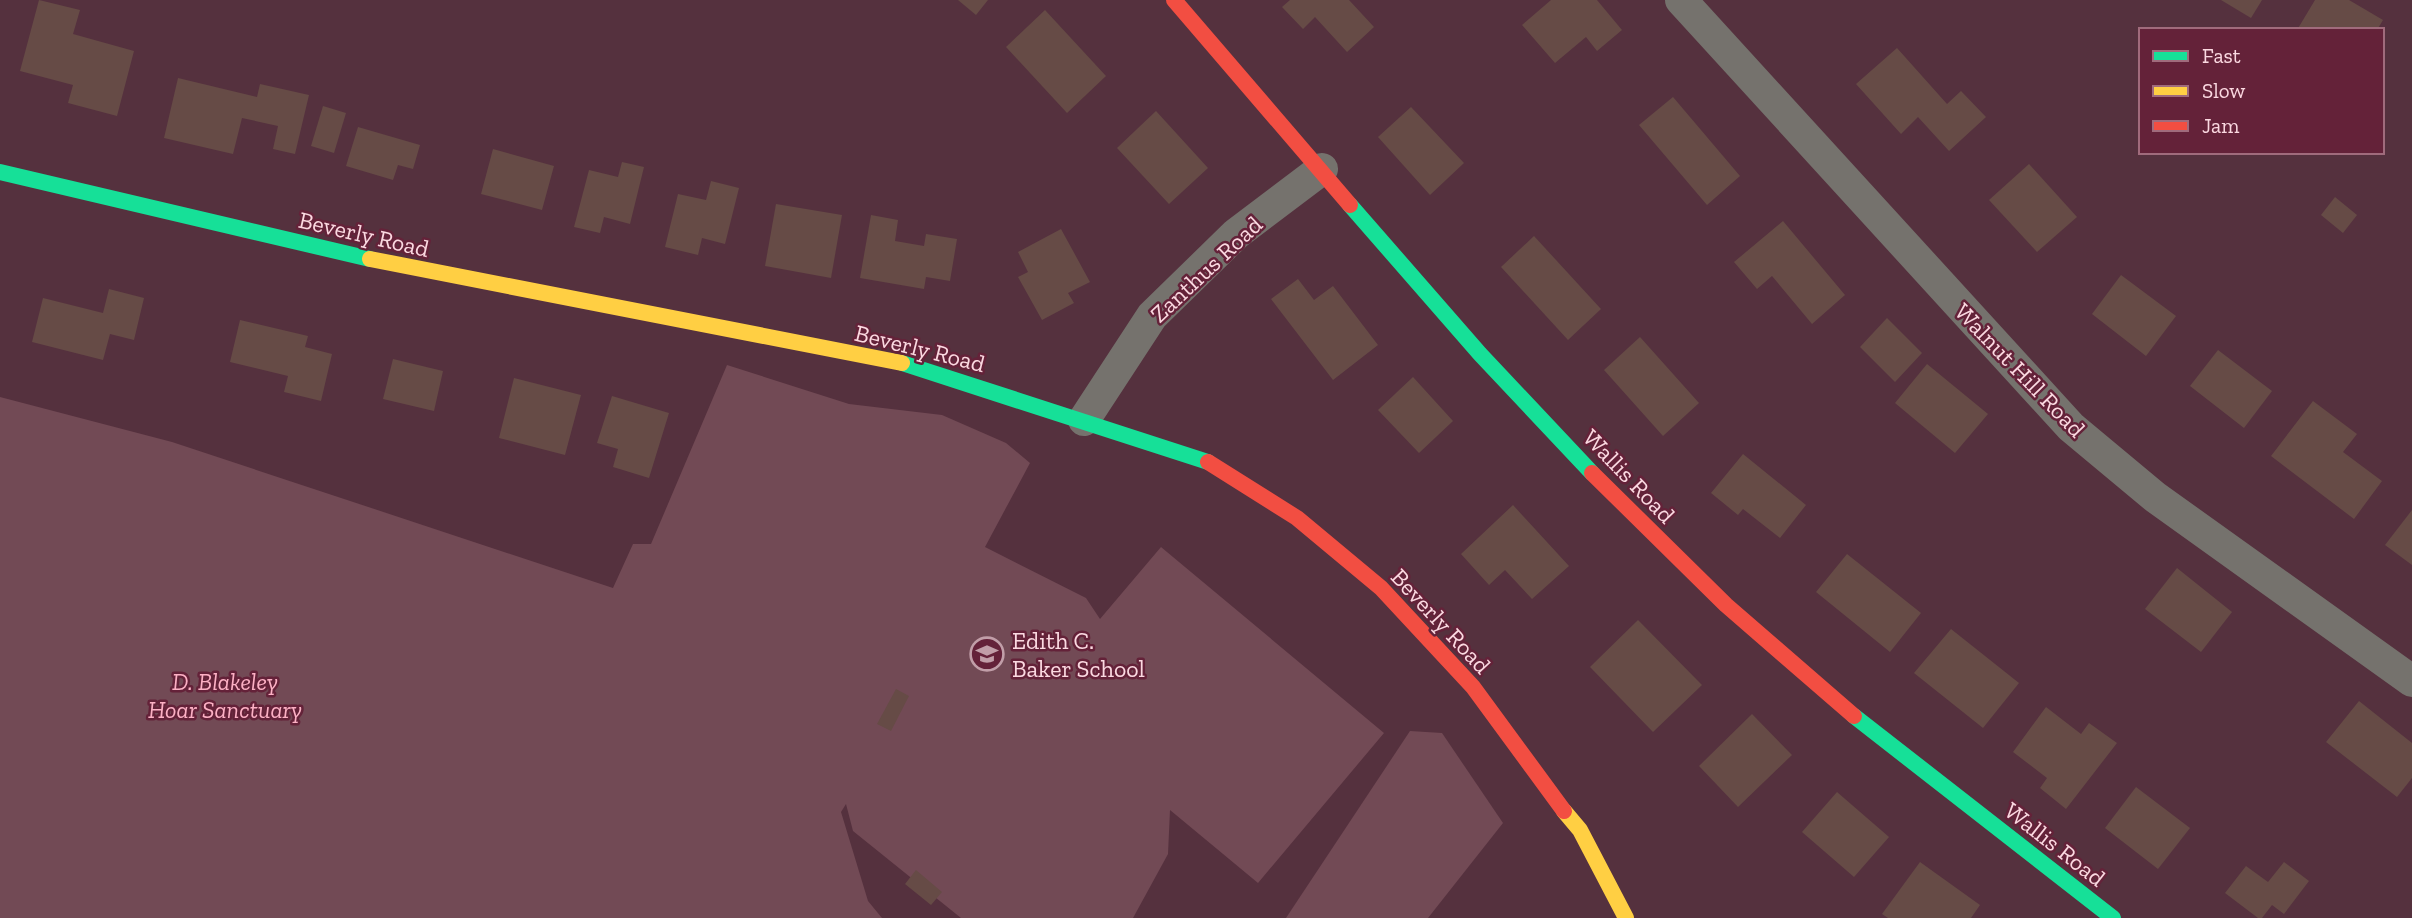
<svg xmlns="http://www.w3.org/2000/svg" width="2412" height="918" font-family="'Zilla Slab',serif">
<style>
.green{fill:#724a55}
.building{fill:#664b46}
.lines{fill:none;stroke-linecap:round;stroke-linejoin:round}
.street{stroke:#75726d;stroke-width:32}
.fast{stroke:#16e098;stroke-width:16}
.slow{stroke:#ffcf43;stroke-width:16}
.jam{stroke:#f24e42;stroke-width:16}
.labels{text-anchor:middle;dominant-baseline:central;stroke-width:5;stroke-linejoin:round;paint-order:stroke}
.street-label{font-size:24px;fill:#fbd9e1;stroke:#642239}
.poi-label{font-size:24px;fill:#fbd9e1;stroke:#642239;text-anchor:start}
.park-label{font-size:24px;font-style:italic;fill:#fcb0c4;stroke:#642239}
</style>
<rect width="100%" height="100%" fill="#55313e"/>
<g class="green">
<path d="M727,365L849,404L942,415L1006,443L1030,463L985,547L1086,598L1100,619L1161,547L1384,733L1258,883L1170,810L1168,854L1133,918H961L853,831L846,804L841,812L868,901L882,918H0V397L172,442L613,588L633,544H651Z"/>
<path d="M1410,731L1442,733L1503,823L1428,918H1286Z"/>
</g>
<g class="building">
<path d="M39,0L80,10L73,34L134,51L117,116L68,103L73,85L20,71Z"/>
<path d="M958,0H988L976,15Z"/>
<path d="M1290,0H1349L1374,27L1347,52L1315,17L1303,29L1282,7Z"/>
<path d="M1551,0H1597L1622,30L1597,51L1586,37L1555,63L1522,25Z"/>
<path d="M2221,0H2262L2251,18Z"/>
<path d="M2315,0H2349L2383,20L2377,30H2297Z"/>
<path d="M1045,10L1106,76L1067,113L1006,47Z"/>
<path d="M1897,48L1947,104L1961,91L1986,117L1949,151L1918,117L1901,134L1856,84Z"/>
<path d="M178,78L257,97L260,84L309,95L295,154L273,149L278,126L242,118L233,154L164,138Z"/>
<path d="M1673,97L1740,176L1707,205L1639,125Z"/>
<path d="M323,106L346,113L334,153L311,146Z"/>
<path d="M1411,107L1464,163L1430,195L1378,137Z"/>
<path d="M1156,111L1208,168L1169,204L1117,148Z"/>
<path d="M358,127L420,145L413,169L398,165L393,180L346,166Z"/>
<path d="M493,149L554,166L542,210L481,194Z"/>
<path d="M622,162L644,167L630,224L604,217L600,233L574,227L589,170L618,177Z"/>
<path d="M2029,164L2077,217L2037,252L1989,200Z"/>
<path d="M711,181L739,188L725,244L702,238L698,255L665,247L678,194L706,200Z"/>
<path d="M2335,197L2357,215L2343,233L2321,215Z"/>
<path d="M776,204L842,215L831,278L765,266Z"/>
<path d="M871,215L898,220L895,241L924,246L926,234L957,239L950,281L926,277L924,289L860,278Z"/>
<path d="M1783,221L1845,295L1812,324L1772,276L1757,289L1734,262Z"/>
<path d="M1061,229L1090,282L1068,293L1074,303L1042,320L1018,277L1028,272L1018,252Z"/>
<path d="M1534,236L1601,309L1568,340L1501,267Z"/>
<path d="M2121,275L2176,316L2146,356L2092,314Z"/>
<path d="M1298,279L1314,300L1333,286L1378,345L1333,380L1271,299Z"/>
<path d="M109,289L144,298L134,340L110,334L103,360L32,342L43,298L103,313Z"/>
<path d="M1887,318L1922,353L1895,382L1860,347Z"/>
<path d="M240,320L308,336L305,347L332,354L321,401L284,392L288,376L230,362Z"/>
<path d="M1640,337L1699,403L1663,436L1604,370Z"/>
<path d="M2218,350L2272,391L2244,428L2190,386Z"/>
<path d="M393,359L443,371L434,411L383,399Z"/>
<path d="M1927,364L1988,414L1955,453L1895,403Z"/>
<path d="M1413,377L1453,421L1419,453L1378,410Z"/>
<path d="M514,378L581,395L565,455L499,438Z"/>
<path d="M612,396L669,413L649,478L613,467L618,449L597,443Z"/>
<path d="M2313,401L2357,434L2343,452L2382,481L2354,519L2271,456Z"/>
<path d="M1743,454L1806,505L1780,538L1743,509L1738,515L1711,493Z"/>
<path d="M1513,505L1569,566L1532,599L1505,570L1489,585L1461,554Z"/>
<path d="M2412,510V565L2385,545Z"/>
<path d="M1847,554L1921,613L1890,652L1816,592Z"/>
<path d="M2177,568L2232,612L2201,652L2145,609Z"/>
<path d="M1638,620L1702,685L1653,732L1590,667Z"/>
<path d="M1951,629L2019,683L1983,728L1914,673Z"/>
<path d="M896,689L909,696L891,731L877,724Z"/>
<path d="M2359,701L2412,743V778L2397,797L2326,742Z"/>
<path d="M2046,707L2081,734L2089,723L2117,743L2066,809L2040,788L2047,778L2013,752Z"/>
<path d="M1752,714L1792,755L1738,807L1699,766Z"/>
<path d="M2136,787L2190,828L2158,869L2105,828Z"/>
<path d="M1837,792L1889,837L1854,877L1802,832Z"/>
<path d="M1920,862L1980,905L1971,918H1888L1882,914Z"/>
<path d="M2284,862L2309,881L2284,914L2272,905L2262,918H2258L2225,893L2246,866L2268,882Z"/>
<path d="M916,870L942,892L931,905L905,884Z"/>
</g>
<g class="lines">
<g class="street">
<path d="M1681,0L2071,427L2155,497L2412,681"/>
<path d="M1084,420L1152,316L1236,234L1322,169"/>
</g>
<g class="fast">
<path d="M0,172L370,259"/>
<path d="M1350,205L1480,354L1592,473"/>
<path d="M902,363L1208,462"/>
<path d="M1854,716L2113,918"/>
</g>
<g class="slow">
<path d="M370,259L902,363"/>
<path d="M1564,811L1580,830L1626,918"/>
</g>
<g class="jam">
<path d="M1174,0L1350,205"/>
<path d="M1208,462L1297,518L1381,588L1473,687L1564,811"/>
<path d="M1592,473L1726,605L1854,716"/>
</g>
</g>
<defs>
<symbol id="school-ring" viewBox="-11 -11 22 22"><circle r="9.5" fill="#642239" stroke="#c19ea8" stroke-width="1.5"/><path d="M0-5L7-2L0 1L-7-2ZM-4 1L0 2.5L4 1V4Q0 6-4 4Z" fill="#c19ea8"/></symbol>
</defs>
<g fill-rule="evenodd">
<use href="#school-ring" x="968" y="635" width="38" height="38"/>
</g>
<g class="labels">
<g class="street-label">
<text transform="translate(364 234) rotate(13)">Beverly Road</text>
<text transform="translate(1206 269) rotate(-43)">Zanthus Road</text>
<text transform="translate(920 348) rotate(14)">Beverly Road</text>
<text transform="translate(2020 370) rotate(46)">Walnut Hill Road</text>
<text transform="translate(1629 476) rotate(46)">Wallis Road</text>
<text transform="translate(1441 621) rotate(47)">Beverly Road</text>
<text transform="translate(2055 844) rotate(38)">Wallis Road</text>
</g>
<g class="poi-label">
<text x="1012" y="640">Edith C.<tspan x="1012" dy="28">Baker School</tspan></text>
</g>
<g class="park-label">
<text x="225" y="681">D. Blakeley<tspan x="225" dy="28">Hoar Sanctuary</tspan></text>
</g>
</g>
<rect x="2139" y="28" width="245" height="126" fill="#642239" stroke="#a06b7c" stroke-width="2"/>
<rect x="2153" y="51" width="35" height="10" fill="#16e098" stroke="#a06b7c" stroke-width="2"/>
<text x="2202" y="63" font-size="21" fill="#fbd9e1">Fast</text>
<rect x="2153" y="86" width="35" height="10" fill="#ffcf43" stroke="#a06b7c" stroke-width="2"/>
<text x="2202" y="98" font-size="21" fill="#fbd9e1">Slow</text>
<rect x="2153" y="121" width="35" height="10" fill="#f24e42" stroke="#a06b7c" stroke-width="2"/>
<text x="2202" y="133" font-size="21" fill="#fbd9e1">Jam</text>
</svg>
